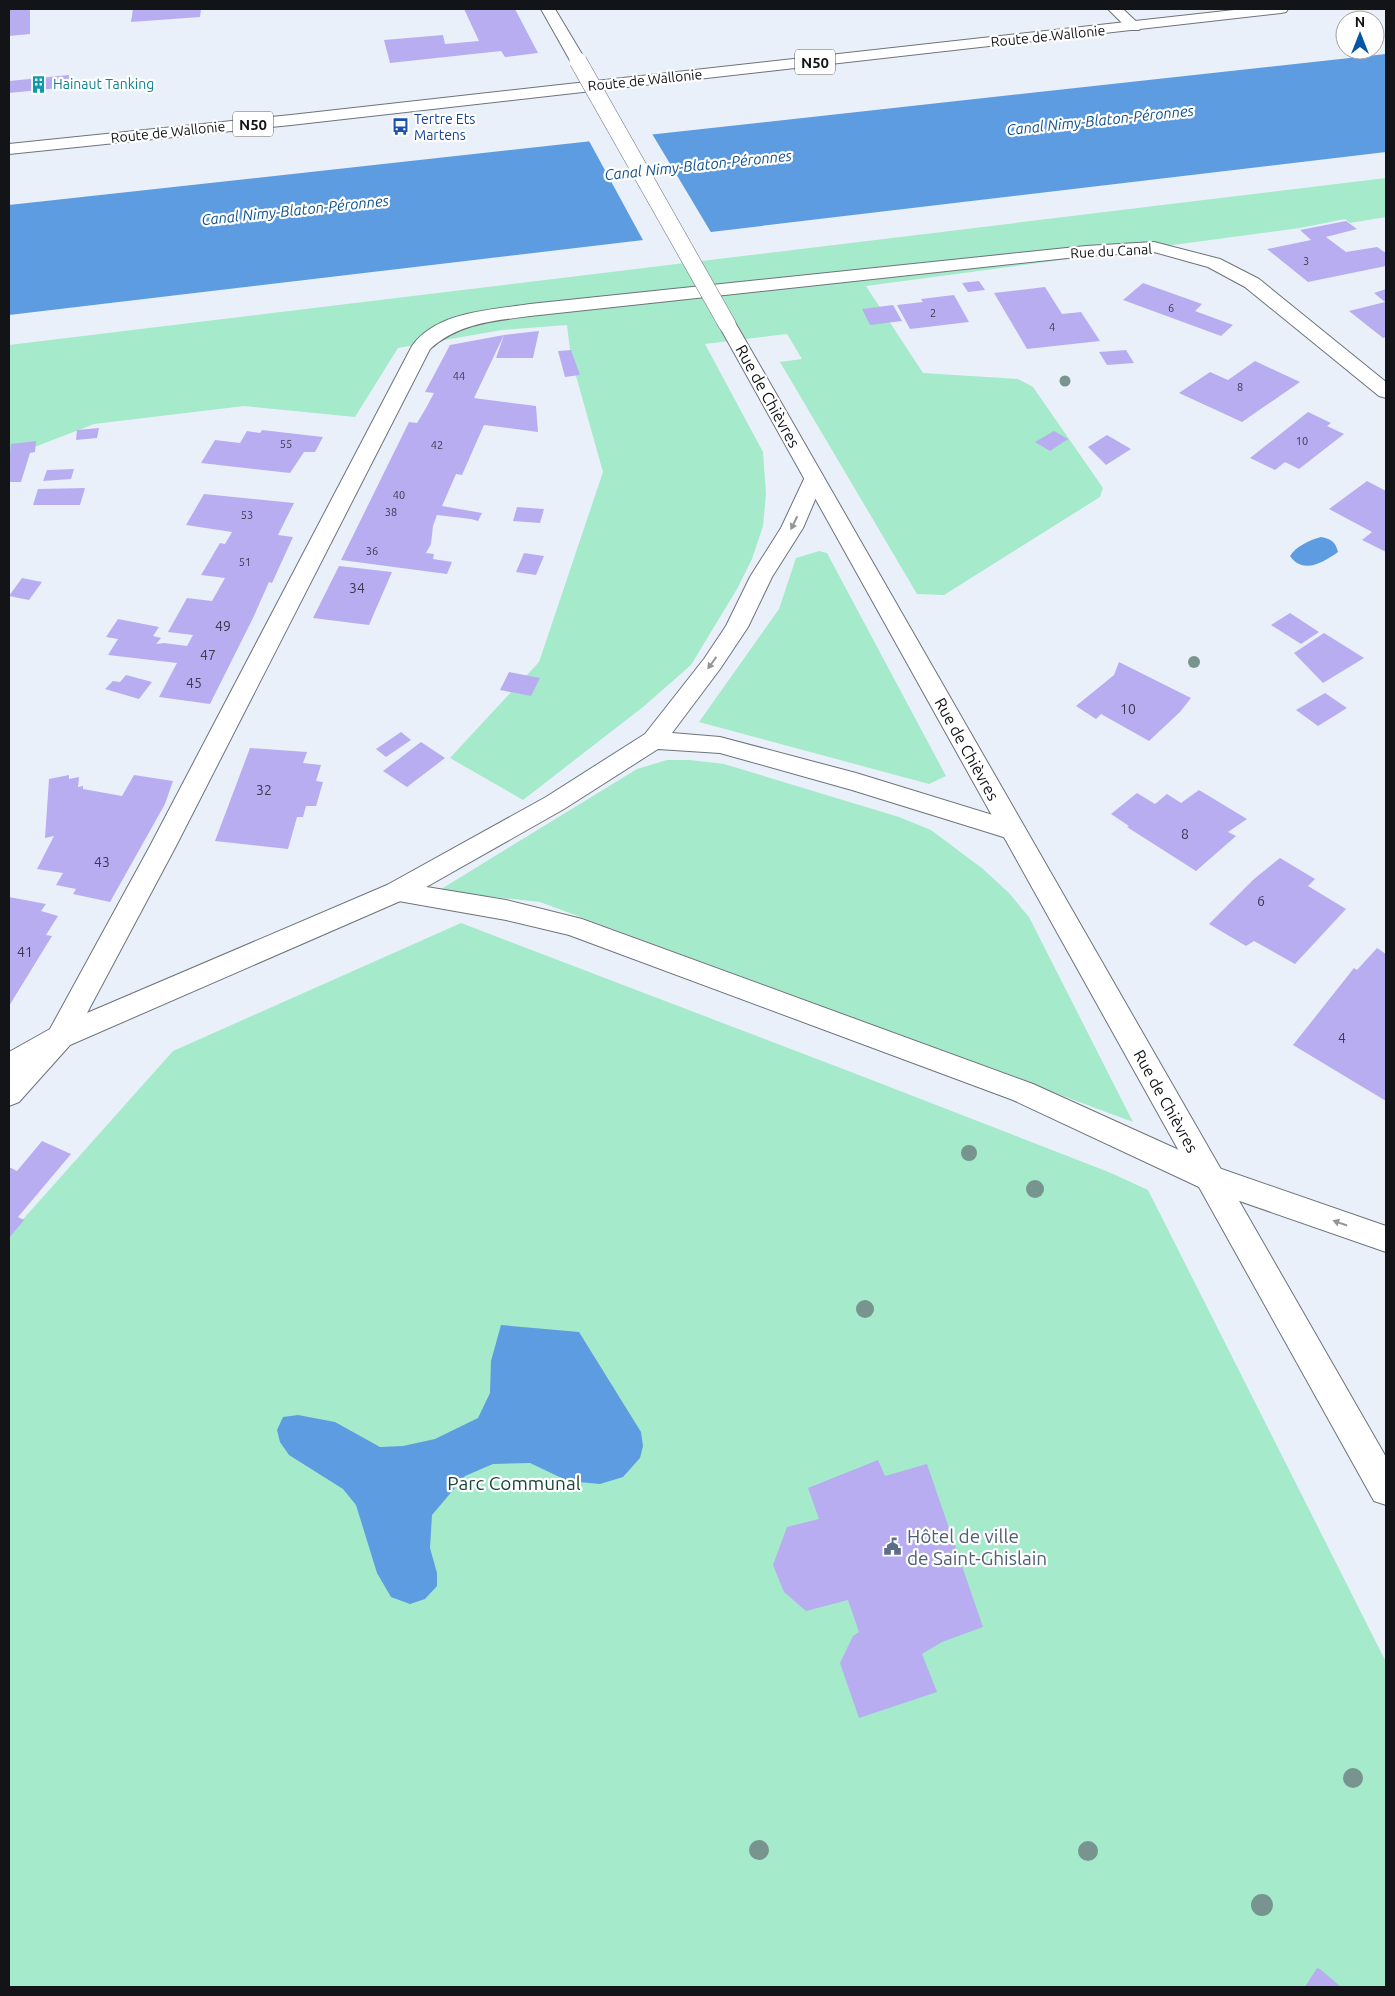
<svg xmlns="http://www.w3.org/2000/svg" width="1395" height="1996" font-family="Ubuntu,sans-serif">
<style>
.green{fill:#a5eaca}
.water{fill:#5d9ce0}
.pier{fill:#eaf0f9}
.building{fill:#b9adf2}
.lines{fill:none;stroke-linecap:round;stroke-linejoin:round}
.service-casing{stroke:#6d737b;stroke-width:2}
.minor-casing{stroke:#6d737b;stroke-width:2}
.secondary-casing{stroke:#6d737b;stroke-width:2}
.primary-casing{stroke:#6d737b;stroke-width:2}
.service{fill:#fff;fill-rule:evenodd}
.minor{fill:#fff;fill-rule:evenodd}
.secondary{fill:#fff;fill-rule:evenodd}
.primary{fill:#fff;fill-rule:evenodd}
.secondary-bridge-casing{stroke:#6d737b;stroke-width:18;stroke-linecap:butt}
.secondary-bridge{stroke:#fff;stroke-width:17}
.tree{fill:#78948e}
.oneway{fill:#949597}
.labels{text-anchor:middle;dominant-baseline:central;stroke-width:4.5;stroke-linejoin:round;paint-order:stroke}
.far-number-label{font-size:11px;fill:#3c3a4e}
.far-street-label{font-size:14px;fill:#121417;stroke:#fff}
.far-culture-label{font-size:14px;fill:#0d838f;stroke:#fff;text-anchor:start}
.far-transit-label{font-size:14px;fill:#164399;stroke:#fff;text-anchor:start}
.number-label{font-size:14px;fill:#3c3a4e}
.shield{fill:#fff;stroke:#595a5d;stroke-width:1}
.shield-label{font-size:15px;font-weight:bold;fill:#121417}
.far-water-label{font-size:15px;font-style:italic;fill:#0d5190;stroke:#fff}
.street-label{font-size:16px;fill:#121417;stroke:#fff}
.near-park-label{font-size:19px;fill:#1a4836;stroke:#fff}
.near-service-label{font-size:19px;fill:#4e5e75;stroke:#fff;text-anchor:start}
</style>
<rect width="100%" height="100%" fill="#eaf0f9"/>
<g class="green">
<path d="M1386,178V217L1350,223L1345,219L1300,228L866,286L923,373L1018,379L1033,387L1103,488L1100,497L944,595L917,594L780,362L802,359L787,334L705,344L763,452L766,494L763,526L752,559L737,589L691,665L643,707L523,800L450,758L539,662L603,472L571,358L567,325L502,330L398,348L355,417L244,406L94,424L9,457V345Z"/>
<path d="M819,551L827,553L946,776L929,784L699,722L779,609L796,558Z"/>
<path d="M667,760H690L724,764L899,817L931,830L983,869L1009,893L1029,917L1133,1122L540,902L438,891L637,769Z"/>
<path d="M461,923L864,1077L1111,1173L1148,1190L1386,1662V1987H9V1235L173,1051Z"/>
</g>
<g class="water">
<path d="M1386,54V152L9,315V205Z"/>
<path d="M1321,537C1331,539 1335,541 1338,552C1324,562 1303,575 1290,556C1296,546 1310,540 1321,537Z"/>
<path d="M501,1325L579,1332L641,1432L643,1446L640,1458L623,1477L600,1484L568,1481L530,1463L493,1464L465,1476L432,1515L430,1548L437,1573V1586L425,1599L410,1604L391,1597L377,1573L356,1505L343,1489L289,1455L280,1442L277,1430L283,1417L298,1415L335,1422L380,1447L403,1446L435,1439L478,1418L490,1393L491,1361Z"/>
</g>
<path class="pier" d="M651,132L712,234L644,242L588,139Z"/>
<g class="building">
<path d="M9,9H30V34L9,36Z"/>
<path d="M133,9H201L200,17L131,22Z"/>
<path d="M464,9H515L538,53L505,57L501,51L390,63L384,40L443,35L445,44L479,41Z"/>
<path d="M69,75V87L9,93V81Z"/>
<path d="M1346,221L1357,229L1326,237L1346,252L1377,247L1386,253V266L1308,282L1267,249L1311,240L1300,230Z"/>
<path d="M979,281L985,290L968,292L962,283Z"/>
<path d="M1143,283L1202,304L1195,311L1233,325L1221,336L1123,300Z"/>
<path d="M1045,287L1062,314L1081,312L1100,341L1027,349L994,293Z"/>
<path d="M1386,289V337L1383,338L1349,311L1385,302L1374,293Z"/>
<path d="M954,295L969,322L910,329L897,305L923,302L921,299Z"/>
<path d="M893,305L902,321L870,325L862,309Z"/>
<path d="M539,331L533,358H496L504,335Z"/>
<path d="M504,335L474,398L536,406L538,432L484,425L462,475L456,474L442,506L482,513L478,521L471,519L437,515L433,526L431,544L426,553L434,554L433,559L452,562L447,574L341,560L409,422L417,423L426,408L434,393L425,392L450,345Z"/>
<path d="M571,350L580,375L565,377L558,351Z"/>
<path d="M1126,350L1134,363L1107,365L1099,352Z"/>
<path d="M1255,361L1300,382L1242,422L1179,393L1210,372L1228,380Z"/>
<path d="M1308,412L1331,423L1327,426L1344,434L1299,469L1285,462L1275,470L1250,458Z"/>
<path d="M99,428L97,438L76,440L77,430Z"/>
<path d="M262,430L323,437L315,452H304L290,473L201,463L215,440L240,443L247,431L260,433Z"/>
<path d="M1054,431L1068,439L1050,451L1035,442Z"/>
<path d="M1107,435L1131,449L1106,465L1088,447Z"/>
<path d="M36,441L35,452L30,453L21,482H9V455L10,454L11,444Z"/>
<path d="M74,469L71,479L43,481L47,470Z"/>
<path d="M1367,481L1386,491V552L1362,540L1372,532L1329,509Z"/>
<path d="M85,488L80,505H33L38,489Z"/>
<path d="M204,494L294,503L278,535L293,537L272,583L269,582L253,618L210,704L159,697L177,663L108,655L118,639L106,637L118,619L159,627L153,636L161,638L156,644L164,643L187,646L193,635L168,632L187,598L212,601L225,578L201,575L220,543L225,544L232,532L186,525Z"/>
<path d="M517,507L544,509L540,523L513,521Z"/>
<path d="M524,553L544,556L536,575L516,572Z"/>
<path d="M339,566L392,572L369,625L313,618Z"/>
<path d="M22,578L42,582L29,600L9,596Z"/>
<path d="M1290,613L1319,632L1301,644L1271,625Z"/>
<path d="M1324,633L1364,658L1323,683L1294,653Z"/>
<path d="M1119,662L1191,698L1180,712L1149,741L1101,714L1096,719L1076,706L1114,675Z"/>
<path d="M509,672L540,678L531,696L500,690Z"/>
<path d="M126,675L152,682L139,699L105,689L113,681L120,682Z"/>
<path d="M1325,693L1347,708L1318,726L1296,710Z"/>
<path d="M401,732L411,740L386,757L376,749Z"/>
<path d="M421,742L445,758L407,787L383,771Z"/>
<path d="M250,748L307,752L303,763L321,765L316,781L323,782L316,806H306L303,817H297L288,849L215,841Z"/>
<path d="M69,775V779L79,777L78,787L83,786V789L122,796L134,775L173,781L165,804L110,902L73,894L76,889L56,885L63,873L37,869L54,836L45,838L49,779Z"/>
<path d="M1199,790L1247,819L1228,832L1236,836L1196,871L1127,827L1129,826L1111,814L1137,793L1155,804L1167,794L1181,803Z"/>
<path d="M1280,858L1315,879L1308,886L1346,909L1295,964L1254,941L1246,946L1209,924L1254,879Z"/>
<path d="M9,897L46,904L41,911L58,916L46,935L52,936L9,1006Z"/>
<path d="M1377,948L1386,954V1101L1293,1045L1354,968L1357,970Z"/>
<path d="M42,1141L71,1154L18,1217L24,1220L9,1238V1167L17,1171Z"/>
<path d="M878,1460L885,1476L927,1464L983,1627L942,1642L922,1654L937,1692L859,1718L840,1663L853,1636L859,1632L848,1600L806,1611L784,1592L773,1565L787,1527L819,1519L808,1488Z"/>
<path d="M1317,1968L1320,1969L1341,1987H1305Z"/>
</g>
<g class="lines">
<defs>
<path id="service" d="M396,882L506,900L582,919L1033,1084L1221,1169L1225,1178L1221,1187L1210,1191L1199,1187L1013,1100L569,935L506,920L387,899L383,892L387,885Z"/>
<g id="minor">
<path d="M1154,242L1220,259L1259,279L1386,382V398L1379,396L1245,287L1208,267L1154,252L1086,256L530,316C493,321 459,323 430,349L176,846L87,1013L387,885L546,797L645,734L704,659L726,626L750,577L781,528L804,479L807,475L814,473L821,475L824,479L803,528L772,577L748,627L720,669L672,733L720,737L856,773L1022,824L1026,831L1022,838L1013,840L852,790L720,753L658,749L564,809L405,899L70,1045L19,1102L9,1106V1052L50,1029L150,846L412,346C437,311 492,310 530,304L1086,246Z"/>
<path d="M1210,1165L1386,1226V1252L1199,1187L1195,1178L1199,1169Z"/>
</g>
<g id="secondary">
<path d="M541,9H555L586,61L584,64H572Z"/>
<path d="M1108,9H1123L1142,27L1139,30H1129Z"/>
<path d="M727,318L734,320L736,324L1386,1457V1505L1374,1501L718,324L720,320Z"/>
</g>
<path id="primary" d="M1243,9H1288L1286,12L1281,13L291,125L9,154V144L291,115Z"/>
</defs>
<use href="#service" class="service-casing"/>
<use href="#minor" class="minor-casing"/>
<use href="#secondary" class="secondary-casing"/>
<use href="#primary" class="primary-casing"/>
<use href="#service" class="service"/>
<use href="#minor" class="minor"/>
<use href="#secondary" class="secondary"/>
<use href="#primary" class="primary"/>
<defs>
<path id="secondary-bridge" d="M578,61L727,324"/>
</defs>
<use href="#secondary-bridge" class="secondary-bridge-casing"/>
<use href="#secondary-bridge" class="secondary-bridge"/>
</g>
<g class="tree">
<circle cx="1065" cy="381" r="5.5"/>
<circle cx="1194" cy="662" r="6"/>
<circle cx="969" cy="1153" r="8"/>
<circle cx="1035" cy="1189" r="9"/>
<circle cx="865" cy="1309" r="9"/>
<circle cx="1353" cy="1778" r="10"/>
<circle cx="759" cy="1850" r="10"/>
<circle cx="1088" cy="1851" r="10"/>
<circle cx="1262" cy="1905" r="11"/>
</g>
<defs><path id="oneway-solid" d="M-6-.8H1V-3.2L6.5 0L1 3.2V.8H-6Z" transform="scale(1.25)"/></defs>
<g class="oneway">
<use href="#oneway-solid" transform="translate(794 523) rotate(116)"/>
<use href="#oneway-solid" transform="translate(712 663) rotate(126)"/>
<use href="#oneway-solid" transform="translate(1340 1223) rotate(-161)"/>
</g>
<defs>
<symbol id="building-bare" viewBox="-9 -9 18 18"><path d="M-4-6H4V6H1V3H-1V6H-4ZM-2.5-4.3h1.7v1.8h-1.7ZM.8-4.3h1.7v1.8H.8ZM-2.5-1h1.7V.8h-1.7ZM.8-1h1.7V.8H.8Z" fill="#0f9aa8" stroke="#fff" stroke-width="2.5" paint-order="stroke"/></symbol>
<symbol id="bus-bare" viewBox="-9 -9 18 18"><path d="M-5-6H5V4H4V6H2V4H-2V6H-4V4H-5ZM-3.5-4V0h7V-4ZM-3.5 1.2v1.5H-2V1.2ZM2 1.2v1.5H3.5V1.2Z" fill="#1a4fb4" stroke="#fff" stroke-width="2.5" paint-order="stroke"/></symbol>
<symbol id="civic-bare" viewBox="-9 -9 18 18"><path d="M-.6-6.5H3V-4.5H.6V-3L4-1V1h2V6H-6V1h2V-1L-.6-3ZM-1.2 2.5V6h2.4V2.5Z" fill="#5c6f8a" stroke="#fff" stroke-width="2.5" paint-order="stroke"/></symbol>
</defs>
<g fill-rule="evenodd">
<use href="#building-bare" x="26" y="72" width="25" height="25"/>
<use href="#bus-bare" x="388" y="114" width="25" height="25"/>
<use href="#civic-bare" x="880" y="1534" width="25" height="25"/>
</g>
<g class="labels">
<g class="far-number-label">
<text x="1306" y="261">3</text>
<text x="1171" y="308">6</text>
<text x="933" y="313">2</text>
<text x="1052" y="327">4</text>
<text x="459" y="376">44</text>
<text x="1240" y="387">8</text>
<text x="1302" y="441">10</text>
<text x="286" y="444">55</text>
<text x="437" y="445">42</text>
<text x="399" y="495">40</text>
<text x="391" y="512">38</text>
<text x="247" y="515">53</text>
<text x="372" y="551">36</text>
<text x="245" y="562">51</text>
</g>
<g class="far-street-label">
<text transform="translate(1048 36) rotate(-6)">Route de Wallonie</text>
<text transform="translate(645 80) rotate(-6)">Route de Wallonie</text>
<text transform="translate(168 132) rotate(-6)">Route de Wallonie</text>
<text transform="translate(1111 251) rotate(-3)">Rue du Canal</text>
</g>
<g class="far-culture-label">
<text x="53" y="84">Hainaut Tanking</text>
</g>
<g class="far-transit-label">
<text x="414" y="119">Tertre Ets<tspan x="414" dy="16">Martens</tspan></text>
</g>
<g class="number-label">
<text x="357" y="588">34</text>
<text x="223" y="626">49</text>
<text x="208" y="655">47</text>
<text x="194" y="683">45</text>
<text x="1128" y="709">10</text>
<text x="264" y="790">32</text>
<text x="1185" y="834">8</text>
<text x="102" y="862">43</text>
<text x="1261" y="901">6</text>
<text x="25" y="952">41</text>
<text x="1342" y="1038">4</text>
</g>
<g class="shield">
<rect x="795" y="49.5" width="40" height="25" rx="4"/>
<rect x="233" y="111.5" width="40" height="25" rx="4"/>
</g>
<g class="shield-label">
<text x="815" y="62">N50</text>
<text x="253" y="124">N50</text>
</g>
<g class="far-water-label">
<text transform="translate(1100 120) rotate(-6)">Canal Nimy-Blaton-Péronnes</text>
<text transform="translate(698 165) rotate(-6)">Canal Nimy-Blaton-Péronnes</text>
<text transform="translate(295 210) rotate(-6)">Canal Nimy-Blaton-Péronnes</text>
</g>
<g class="street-label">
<text transform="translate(768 396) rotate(61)">Rue de Chièvres</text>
<text transform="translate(967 749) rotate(61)">Rue de Chièvres</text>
<text transform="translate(1166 1101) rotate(61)">Rue de Chièvres</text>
</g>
<g class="near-park-label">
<text x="514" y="1483">Parc Communal</text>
</g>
<g class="near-service-label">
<text x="907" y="1536">Hôtel de ville<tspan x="907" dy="22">de Saint-Ghislain</tspan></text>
</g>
</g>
<rect width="1395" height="1996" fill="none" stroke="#121417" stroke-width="20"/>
<g transform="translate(1360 35)"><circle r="24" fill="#ffffff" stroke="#a0a1a2"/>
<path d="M0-4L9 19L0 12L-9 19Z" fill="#0456a4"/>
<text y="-8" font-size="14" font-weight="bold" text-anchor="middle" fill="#121417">N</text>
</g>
</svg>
